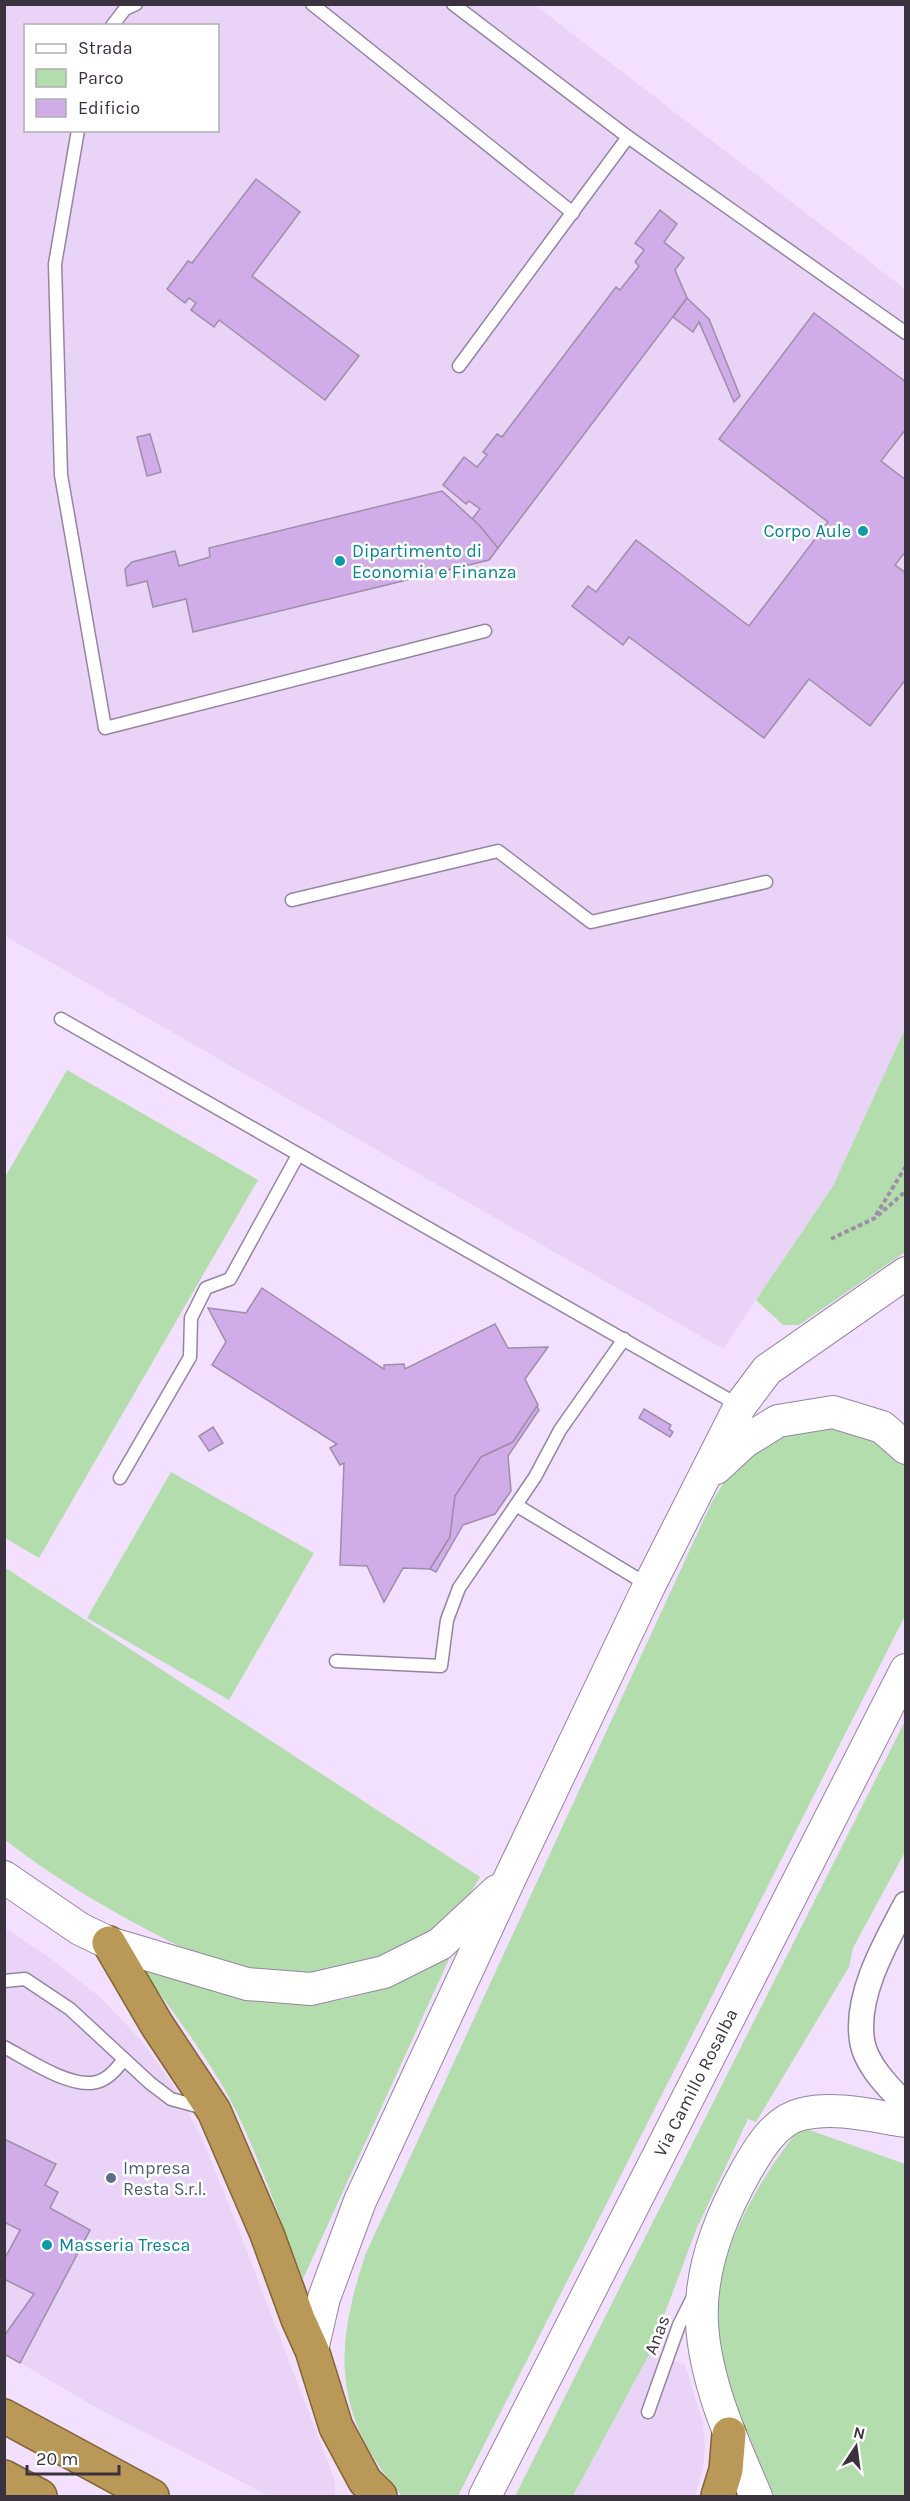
<svg xmlns="http://www.w3.org/2000/svg" width="910" height="2501" font-family="Karla,sans-serif">
<style>
.built{fill:#e9d4f8;fill-rule:evenodd}
.green{fill:#b4ddae}
.building{fill:#d0ace8;stroke:#9e8ea9;stroke-width:1.5}
.lines{fill:none;stroke-linecap:round;stroke-linejoin:round}
.service-casing{stroke:#9585a0;stroke-width:15}
.minor-casing{stroke:#9585a0;stroke-width:27}
.tertiary-casing{stroke:#9585a0;stroke-width:34}
.trunk-casing{stroke:#826435;stroke-width:36}
.path{stroke:#9d90a6;stroke-width:4;stroke-dasharray:4.5 3;stroke-linecap:butt}
.service{stroke:#fff;stroke-width:12}
.minor{stroke:#fff;stroke-width:24}
.tertiary{stroke:#fff;stroke-width:32}
.trunk{stroke:#ba9858;stroke-width:33}
.culture-dot{fill:#0f9aa8;stroke:#fff;stroke-width:2}
.service-dot{fill:#5c6f8a;stroke:#fff;stroke-width:2}
.labels{text-anchor:middle;dominant-baseline:central;stroke-width:5;stroke-linejoin:round;paint-order:stroke}
.culture-label{font-size:18px;fill:#0d838f;stroke:#fff;text-anchor:start}
.street-label{font-size:18px;fill:#3a333f;stroke:#fff}
.service-label{font-size:18px;fill:#4e5e75;stroke:#fff;text-anchor:start}
</style>
<rect width="100%" height="100%" fill="#f2e0fe"/>
<g class="built">
<path d="M5,5H535L905,289V1029L833,1186L723,1349L5,936ZM26,26H218V130H26Z"/>
<path d="M5,1928L54,1961L101,1998L141,2040L178,2092L203,2141L233,2215L335,2481V2496H269L99,2409L5,2354Z"/>
<path d="M650,2353L685,2365L703,2423L705,2446L703,2468L695,2496H573Z"/>
</g>
<g class="green">
<path d="M905,1029V1252L799,1325H783L756,1300L833,1186Z"/>
<path d="M67,1070L258,1180L39,1558L5,1538V1177Z"/>
<path d="M817,1424L865,1433L905,1461V1616L458,2496H402C333,2415 333,2351 366,2253L711,1504L729,1473L770,1436Z"/>
<path d="M171,1472L314,1553L229,1700L87,1618Z"/>
<path d="M4,1567L480,1877C459,1915 435,1932 396,1950C357,1969 290,1982 246,1972C216,1965 186,1950 159,1936C105,1908 53,1877 5,1840Z"/>
<path d="M905,1721V1852L853,1948L849,1967L756,2122L748,2119L696,2230L650,2353L573,2496H515Z"/>
<path d="M450,1957L303,2279C281,2223 262,2164 235,2109C211,2061 177,2018 146,1975L150,1969C225,1993 290,2019 370,1992C397,1983 424,1968 450,1957Z"/>
<path d="M801,2127L905,2164V2496H774C754,2445 720,2378 717,2324C713,2256 760,2177 801,2127Z"/>
</g>
<g class="building">
<path d="M256,179L300,212L252,276L359,356L325,400L219,320L214,327L191,310L196,303L189,298L185,303L167,289L188,261L192,263Z"/>
<path d="M660,210L677,224L664,242L684,258L675,270L687,298L498,548L472,519L480,509L469,501L466,504L443,485L464,457L477,467L487,455L483,452L497,434L502,437L616,287L620,290L639,266L635,262L644,250L635,243Z"/>
<path d="M687,298L709,319L740,396L734,402L699,322L693,332L673,317Z"/>
<path d="M814,313L906,382V429L881,461L906,480V551L895,565L906,573V679L870,726L809,679L764,738L629,637L623,645L572,606L588,586L596,592L636,540L749,626L828,522L719,439Z"/>
<path d="M150,434L161,472L147,476L137,437Z"/>
<path d="M442,491L480,526L498,548L489,560L193,632L186,599L153,607L147,581L127,586L125,569L132,562L175,551L179,566L210,557L209,548Z"/>
<path d="M262,1288L384,1369V1365L404,1364L405,1369L495,1324L508,1348L548,1347L525,1379L538,1405L513,1442L481,1457L455,1496L450,1537L430,1569L403,1568L384,1602L367,1566L340,1565L344,1463L340,1465L330,1448L337,1444L212,1365L226,1342L208,1308L246,1313Z"/>
<path d="M537,1406L539,1410L508,1456L511,1491L495,1514L463,1525L436,1572L430,1569L450,1537L455,1496L481,1457L513,1442Z"/>
<path d="M644,1409L671,1425L669,1429L673,1432L670,1437L639,1418Z"/>
<path d="M213,1427L223,1443L209,1451L199,1436Z"/>
<path d="M4,2139L56,2164L45,2185L58,2192L50,2208L90,2230L20,2363L4,2354V2336L34,2294L4,2279V2260L20,2230L4,2222Z"/>
</g>
<g class="lines">
<defs>
<g id="service">
<path d="M312,4L573,213"/>
<path d="M453,4L628,137L906,333"/>
<path d="M112,26L125,9L136,4"/>
<path d="M78,130L55,264L61,475L105,728L485,631"/>
<path d="M459,366L628,137"/>
<path d="M292,900L498,851L591,922L766,882"/>
<path d="M61,1019L740,1406"/>
<path d="M120,1478L190,1357L191,1318L206,1288L230,1279L298,1155"/>
<path d="M516,1505L535,1477L560,1430L624,1339"/>
<path d="M336,1661L441,1666L447,1620L459,1588L516,1505L648,1585"/>
<path d="M4,1981L25,1979L70,2009L150,2083L171,2099L204,2108"/>
<path d="M4,2047C27,2059 65,2085 91,2083C106,2082 116,2070 124,2059"/>
<path d="M648,2412L679,2325L693,2297"/>
</g>
<path id="minor" d="M906,1904C886,1942 855,1995 862,2040C865,2064 889,2088 906,2105"/>
<g id="tertiary">
<path d="M716,1468L744,1442L778,1421L833,1412L882,1427L906,1448"/>
<path d="M4,1877L80,1929L109,1943L247,1984L311,1989L384,1972L440,1944L497,1891"/>
<path d="M312,2350L324,2298L360,2201L509,1880L649,1586L740,1406L767,1370L906,1273"/>
<path id="s1" d="M485,2496L906,1670"/>
<path d="M756,2496C733,2443 705,2382 702,2323C699,2269 720,2217 746,2171C758,2150 775,2120 802,2114C836,2106 872,2116 906,2121"/>
</g>
<g id="trunk">
<path d="M109,1943L157,2025L214,2111L267,2234L298,2319L312,2350L336,2427L365,2481L380,2496"/>
<path d="M4,2416L152,2496"/>
<path d="M4,2477L40,2496"/>
<path d="M718,2496L726,2470L729,2434"/>
</g>
</defs>
<use href="#service" class="service-casing"/>
<use href="#minor" class="minor-casing"/>
<use href="#tertiary" class="tertiary-casing"/>
<use href="#trunk" class="trunk-casing"/>
<g class="path">
<path d="M876,1215L906,1166"/>
<path d="M831,1239L875,1218L906,1191"/>
</g>
<use href="#service" class="service"/>
<use href="#minor" class="minor"/>
<use href="#tertiary" class="tertiary"/>
<use href="#trunk" class="trunk"/>
</g>
<g class="culture-dot">
<circle cx="863" cy="531" r="6"/>
<circle cx="340" cy="561" r="6"/>
<circle cx="47" cy="2245" r="6"/>
</g>
<circle class="service-dot" cx="111" cy="2178" r="6"/>
<g class="labels">
<g class="culture-label">
<text x="851" y="531" text-anchor="end">Corpo Aule</text>
<text x="352" y="551">Dipartimento di<tspan x="352" dy="21">Economia e Finanza</tspan></text>
<text x="59" y="2245">Masseria Tresca</text>
</g>
<g class="street-label">
<text stroke="none"><textPath href="#s1" startOffset="464">Via Camillo Rosalba</textPath></text>
<text transform="translate(657 2335) rotate(-69)">Anas</text>
</g>
<g class="service-label">
<text x="123" y="2168">Impresa<tspan x="123" dy="21">Resta S.r.l.</tspan></text>
</g>
</g>
<rect width="910" height="2501" fill="none" stroke="#3a333f" stroke-width="12"/>
<rect x="24" y="24" width="195" height="108" fill="#ffffff" stroke="#b0adb2" stroke-width="1.5"/>
<rect x="36" y="44" width="30" height="9" fill="#ffffff" stroke="#b0adb2" stroke-width="1.5"/>
<text x="78" y="54" font-size="18" fill="#3a333f">Strada</text>
<rect x="36" y="69" width="30" height="18" fill="#b4ddae" stroke="#b0adb2" stroke-width="1.5"/>
<text x="78" y="84" font-size="18" fill="#3a333f">Parco</text>
<rect x="36" y="99" width="30" height="18" fill="#d0ace8" stroke="#b0adb2" stroke-width="1.5"/>
<text x="78" y="114" font-size="18" fill="#3a333f">Edificio</text>
<g transform="translate(856 2447) rotate(13)" stroke="#ffffff" stroke-width="4.5" paint-order="stroke">
<path d="M0-4.5L10 22L0 15L-10 22Z" fill="#3a333f"/>
<text y="-9" font-size="16" font-weight="bold" text-anchor="middle" fill="#3a333f">N</text>
</g>
<path d="M27 2465v9h92v-9" fill="none" stroke="#3a333f" stroke-width="3"/>
<text x="36" y="2465" font-size="18" fill="#3a333f" stroke="#ffffff" stroke-width="4.5" paint-order="stroke">20 m</text>
</svg>
